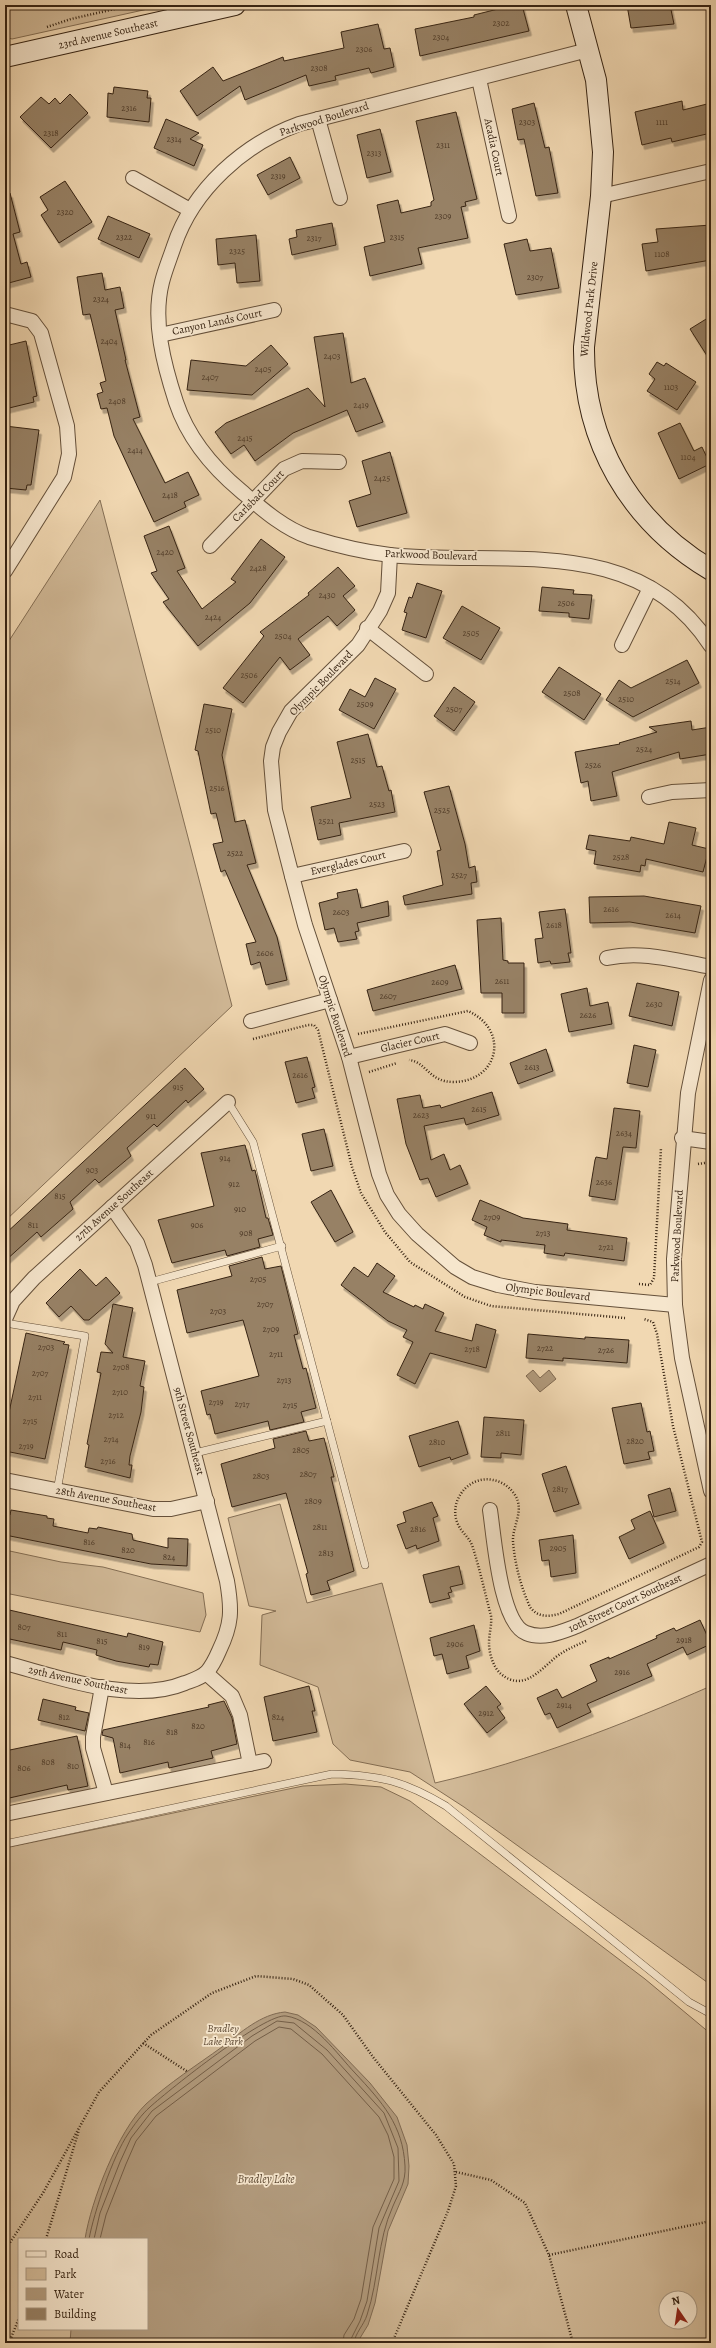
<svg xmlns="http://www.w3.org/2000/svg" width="716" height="2348" font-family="Alegreya,serif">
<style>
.green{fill:#d1b997;stroke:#846e54;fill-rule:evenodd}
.water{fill:#b19a7c;stroke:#806a52}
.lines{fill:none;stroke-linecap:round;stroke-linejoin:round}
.shore{stroke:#745e47;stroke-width:1}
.building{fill:#978165;stroke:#362312;filter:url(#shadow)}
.lane-casing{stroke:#65503a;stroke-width:8}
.street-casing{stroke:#65503a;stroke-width:16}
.secondary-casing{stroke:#362312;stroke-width:22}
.path{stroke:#362312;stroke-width:2.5;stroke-dasharray:1 2;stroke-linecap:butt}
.lane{stroke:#f6e6cd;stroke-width:7}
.street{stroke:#f6e6cd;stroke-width:14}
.secondary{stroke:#f6e6cd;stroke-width:20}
.labels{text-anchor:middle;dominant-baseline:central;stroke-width:3.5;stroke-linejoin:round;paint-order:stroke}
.number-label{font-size:9px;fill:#4e3a27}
.street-label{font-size:11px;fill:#362312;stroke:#f6e6cd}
.park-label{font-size:11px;font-style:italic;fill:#5d4833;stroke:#f6e6cd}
.water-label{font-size:12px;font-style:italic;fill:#614d37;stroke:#f6e6cd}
</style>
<defs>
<filter id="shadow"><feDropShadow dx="2.5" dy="4.5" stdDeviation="0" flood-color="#0004"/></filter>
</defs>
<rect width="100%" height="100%" fill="#f1d8b2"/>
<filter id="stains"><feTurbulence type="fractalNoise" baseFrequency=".005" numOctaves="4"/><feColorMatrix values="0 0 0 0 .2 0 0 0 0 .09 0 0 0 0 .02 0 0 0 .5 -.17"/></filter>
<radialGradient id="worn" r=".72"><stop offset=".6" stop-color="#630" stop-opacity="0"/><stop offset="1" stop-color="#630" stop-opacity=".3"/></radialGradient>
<g class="green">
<path d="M5,5H166L12,39L5,37Z"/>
<path d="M100,500L232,1006L5,1221V647Z"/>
<path d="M280,1504L307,1603L382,1583L435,1783C530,1761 622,1725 711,1686V1985L464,1807L410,1772L350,1760L333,1744L318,1687L260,1665L262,1615L276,1611L249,1606L228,1518Z"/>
<path d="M5,1550L61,1562L103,1567L203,1593L206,1615L200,1632L5,1593Z"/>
<path d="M345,1784L381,1787L410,1801L645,1979L711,2034V2343H5V1848L303,1786ZM19,2239H147V2329H19ZM666,2298H690V2322H666Z"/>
</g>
<g class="water">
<path d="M533,1370L540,1378L549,1370L556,1379L540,1392L526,1376Z"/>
<path d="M285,2012L298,2015L316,2027L370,2083L397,2117L407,2145L409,2166L408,2184L388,2231L375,2303L368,2325L357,2343H70L71,2329H147V2239H85C91,2201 118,2131 146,2104C169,2083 197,2065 222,2047C240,2033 261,2014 285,2012Z"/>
</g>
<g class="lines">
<g class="shore">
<path d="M89,2239C94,2212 113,2156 128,2134C134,2125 142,2114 150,2107C170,2089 265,2013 286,2016C314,2020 337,2054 355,2073C382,2102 403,2125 405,2166C406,2182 399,2192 393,2206C377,2241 379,2279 367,2315C364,2325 355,2333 354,2343"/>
<path d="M94,2239L100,2213L120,2162L131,2138L152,2111L252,2036L277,2021L294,2023L327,2050L384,2113L398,2148L399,2181L379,2228L367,2301L360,2321L349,2343"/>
<path d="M100,2239L106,2215L126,2164L136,2141L156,2116L255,2041L279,2027L291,2029L322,2054L379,2117L388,2135L394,2157V2179L373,2227L361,2299L354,2319L344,2335L343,2343"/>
</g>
</g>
<g class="building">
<path d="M514,5H522L529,31L420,56L415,29L474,17V15Z"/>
<path d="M627,5H670L674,24L631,28Z"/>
<path d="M378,24L384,49L390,48L394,67L371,73L369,68L335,76L336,80L309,86L306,75L245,100L240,86L197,116L180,91L213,67L223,81L283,57L284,61L344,48L341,32Z"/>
<path d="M114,87L148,91L147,98H151L149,122L107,117L108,93L113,94Z"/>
<path d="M70,94L88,113L51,148L20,117L41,97L49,104L55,98L60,104Z"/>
<path d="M682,101L683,110L711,103V133L672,142L671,138L642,145L635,112Z"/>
<path d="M534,103L545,148L549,147L558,193L536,196L524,139L518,140L512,109Z"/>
<path d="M456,112L477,199L465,202L466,206L461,207L468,238L418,248L422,264L370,276L364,247L385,242L377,205L398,200L401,213L431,206V202L434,200L416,121Z"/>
<path d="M166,119L199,133L190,139L203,145L194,166L154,148Z"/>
<path d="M380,129L391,172L367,178L357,135Z"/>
<path d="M290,157L300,178L268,195L257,175Z"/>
<path d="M65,181L92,222L59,243L41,215L48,210L40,197Z"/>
<path d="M10,193L20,232L13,234L21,264L27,262L31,277L5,284V194Z"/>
<path d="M108,216L150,234L139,258L98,239Z"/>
<path d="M332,223L336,245L292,255L289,239L297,237L296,230Z"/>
<path d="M711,225V260L646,271L642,244L658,242L656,229Z"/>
<path d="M256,235L260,281L237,283L235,263L218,265L216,239Z"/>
<path d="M527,239L530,251L551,248L559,288L516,295L504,244Z"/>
<path d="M102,273L105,290L120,287L124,308L115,310L126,360H125L140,417L133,419L165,483L188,472L199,495L184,502L186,507L154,522L114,436L107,408L101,409L97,394L103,392L100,383L106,381L90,314L83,315L77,277Z"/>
<path d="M711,316V362L690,329Z"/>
<path d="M343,333L351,383L365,378L383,422L356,432L347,410L293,433L255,461L244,445L231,454L215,432L226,423L308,388L325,407L314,337Z"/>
<path d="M26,341L37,396L33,397L34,402L5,409V346Z"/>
<path d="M271,345L288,364L252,395L187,390L191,360L246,366Z"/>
<path d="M657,362L664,366L666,363L696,382L677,410L647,391L655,379L649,374Z"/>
<path d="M680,423L694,451L702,447L710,464L679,479L658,433Z"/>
<path d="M5,426L39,430L31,485H27L26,490L5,488Z"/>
<path d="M390,452L407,513L357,527L349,501L371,494L362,461Z"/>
<path d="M169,526L185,568L177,571L202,609L236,582L231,579L261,539L285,557L250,603L198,646L163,602L169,599L151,573L157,571L144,536Z"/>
<path d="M338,567L355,586L343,596L355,610L337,626L328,616L298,639L310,655L290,670L280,657L243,703L223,688L264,636L260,632L309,595L308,593Z"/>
<path d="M417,583L442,591L426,638L402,630L407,613L404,612L409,597L412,598Z"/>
<path d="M542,587L574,590L573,594L592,595L589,619L569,617V613L539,611Z"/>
<path d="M462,606L500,628L481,660L443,638Z"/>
<path d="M687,660L699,683L633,717L606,700L619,680L631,688Z"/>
<path d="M559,667L601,694L584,720L542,692Z"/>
<path d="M375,678L396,689L374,729L339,710L350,689L365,697Z"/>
<path d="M454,687L475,702L454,731L434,716Z"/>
<path d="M204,704L232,709L222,755L235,822L245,820L256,863L247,865L277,937L287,980L266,985L260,962L251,965L246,944L256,942L225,870L221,872L213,844L223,842L216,813L211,814L198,751L195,750Z"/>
<path d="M691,721L692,730L711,727V754L680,759L679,752L612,772L617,796L591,801L588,781L581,783L575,752L620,744L619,743L657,732L649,727Z"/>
<path d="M368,734L377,767L382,766L389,791L391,790L395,812L339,823L341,835L318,840L311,807L351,798L337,742Z"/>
<path d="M449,786L465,844L469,868L475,866L477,882L471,883L472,894L405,905L403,896L443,885L437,851L441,850L424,792Z"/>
<path d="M669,822L696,828L692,845L709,849L703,872L646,859L645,866L641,865L640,872L594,864L596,851L586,849L589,835L630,841L631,837L664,844Z"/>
<path d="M357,889L361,908L388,901L389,916L357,923L359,931L355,932L357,939L338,942L334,928L325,930L319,903L338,898L337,893Z"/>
<path d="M644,896L701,906L695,933L630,922L590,923L589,897Z"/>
<path d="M565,909L571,953H568L570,962L551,964L550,961L538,963L535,939L543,938L539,912Z"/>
<path d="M501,918L503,960L508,961V963H524V1013H502V993H481L477,920Z"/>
<path d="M455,965L462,989L373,1011L367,990Z"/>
<path d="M637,983L679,992L672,1026L629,1016Z"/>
<path d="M587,988L590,1006L608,1002L612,1024L569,1032L561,994Z"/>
<path d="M634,1045L656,1050L648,1087L627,1083Z"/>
<path d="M546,1049L553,1071L518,1084L510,1063Z"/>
<path d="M307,1057L315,1087L312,1088L315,1098L296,1103L285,1062Z"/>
<path d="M185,1068L204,1089L188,1103L186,1100L157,1127L154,1124L127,1148L131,1156L99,1183L95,1179L70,1202L73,1209L41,1237L37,1232L5,1261V1234Z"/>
<path d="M492,1092L499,1115L466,1125L464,1118L424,1126L431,1160L444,1154L450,1170L460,1165L468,1184L436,1197L428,1178L420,1180L406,1144L397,1099L420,1095L423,1108L440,1105L441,1108Z"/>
<path d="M614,1108L640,1111L636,1148L623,1147L615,1200L589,1196L595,1160L596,1157L607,1159Z"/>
<path d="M324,1129L333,1166L311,1171L302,1134Z"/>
<path d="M245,1145L252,1171L255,1170L266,1218H268L273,1235L258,1239L260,1247L227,1256L225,1250L172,1263L158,1220L214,1206L201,1153Z"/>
<path d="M331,1190L353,1232L335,1242L311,1202Z"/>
<path d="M480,1200L523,1218L568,1224L567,1230L627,1238L624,1261L565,1253L564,1256L544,1253L545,1245L501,1240V1242L484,1235L487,1227L472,1220Z"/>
<path d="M262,1257L265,1269L281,1266L298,1334L294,1335L303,1369L306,1368L316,1408L301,1412L304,1422L270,1430L268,1421L215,1434L210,1414L207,1415L201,1391L259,1376L243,1320L187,1333L177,1290L232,1276L229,1266Z"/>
<path d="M377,1263L395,1276L383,1292L414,1307L415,1305L423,1309L425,1304L444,1313L435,1331L472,1341L476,1324L496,1330L486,1368L430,1353L415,1384L397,1375L413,1342L403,1337L407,1330L388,1321L341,1285L354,1267L368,1277Z"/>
<path d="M80,1269L96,1286L106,1277L120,1293L89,1320H84L71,1306L59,1317L46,1303Z"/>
<path d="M113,1304L133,1308L123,1357L145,1361L140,1386L144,1387L141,1412L130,1456L129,1465H132L130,1478L85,1467L89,1445L87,1444L101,1373L97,1372L101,1352L113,1353L105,1344Z"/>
<path d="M26,1333L65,1342L63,1344L69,1345L45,1459L5,1451V1431Z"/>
<path d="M528,1334L585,1339V1337L629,1340L627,1363L563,1358V1361L526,1358Z"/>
<path d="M641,1403L647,1432L650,1431L654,1451L648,1452L650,1459L624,1464L612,1408Z"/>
<path d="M484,1417L524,1420L521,1455L501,1453V1458L481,1457Z"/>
<path d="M458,1421L468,1454L451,1460L450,1457L419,1467L409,1436Z"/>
<path d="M306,1431L309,1441L324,1438L334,1477H331L354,1571L327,1581L330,1590L311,1595L306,1574L308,1573L286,1493L232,1507L221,1464L275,1448L273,1439Z"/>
<path d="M566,1466L579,1504L554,1512L542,1474Z"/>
<path d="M670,1488L676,1511L654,1517L648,1495Z"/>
<path d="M432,1502L438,1516L433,1518L439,1541L417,1549L416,1545L406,1549L397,1525L406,1522L403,1512Z"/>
<path d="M11,1510L47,1516V1518L54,1519L53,1526L88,1533L89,1528L97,1529L98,1527L132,1534L133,1540L168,1548V1538L188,1539L187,1566L151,1564L5,1535V1514L10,1515Z"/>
<path d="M650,1511L664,1543L629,1559L619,1537L635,1529L631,1520Z"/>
<path d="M573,1535L576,1573L551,1577L549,1560L542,1561L539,1540Z"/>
<path d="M459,1566L463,1584L450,1587L452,1592L448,1593L450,1598L430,1603L423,1575Z"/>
<path d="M5,1609L127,1637L128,1633L163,1642L158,1665L150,1664L149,1667L116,1661L96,1655L97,1650L63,1642L61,1650L5,1638Z"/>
<path d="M700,1620L711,1644L687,1655L683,1647L647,1664L652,1676L587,1704L591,1712L557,1728L550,1713L545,1715L537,1698L557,1689L562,1698L597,1681L590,1665L609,1657V1659L657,1638L656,1636L674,1628L676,1631Z"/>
<path d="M474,1625L480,1651L466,1656L469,1668L447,1674L442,1654L434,1656L430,1638Z"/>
<path d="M309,1686L315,1711H312L317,1732L273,1741L264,1697Z"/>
<path d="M486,1686L501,1704L497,1707L505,1718L487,1733L464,1704Z"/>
<path d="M43,1699L76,1707L75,1710L89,1713L85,1731L38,1720Z"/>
<path d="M224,1701L232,1718L237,1744L211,1751L213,1758L169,1768L168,1762L120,1773L113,1738L102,1735L103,1730L209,1707L208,1705Z"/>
<path d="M77,1736L88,1786L68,1790L67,1785L5,1799V1751Z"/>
</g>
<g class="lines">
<defs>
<g id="lane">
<path d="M228,1102L253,1142L365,1565"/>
<path d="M150,1282L282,1246"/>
<path d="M5,1323L85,1336L57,1491"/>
<path d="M195,1453L327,1421"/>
<path d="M5,1844L332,1774C380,1775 404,1781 446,1806L689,2002L711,2014"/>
</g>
<g id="street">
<path d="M588,50L299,124C244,144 193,189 174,246C170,258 165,270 162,282C152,321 164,365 176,402C188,438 211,466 241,491C261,508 283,528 309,537C335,545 363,552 390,555C503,567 637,531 711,646"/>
<path d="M479,79L509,216"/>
<path d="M318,119L340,198"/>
<path d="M133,178L190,210"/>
<path d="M601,196L711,171"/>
<path d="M5,314L32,321L41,333L67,426L69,454L64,477L5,571"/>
<path d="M160,335L274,310"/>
<path d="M210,546L284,469L302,461L339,462"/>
<path d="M390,555L388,593L380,611L358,645L291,711L279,732L273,747L271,761L275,810L292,876L305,925L349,1057L379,1174L387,1195L399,1214L417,1234L455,1267L472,1277L498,1285L535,1292L675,1305"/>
<path d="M367,628L426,674"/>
<path d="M622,645L650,588"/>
<path d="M649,797L672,792L711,790"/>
<path d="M292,876L404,851"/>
<path d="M607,958C642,950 677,961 711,967"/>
<path d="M711,980L688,1093L674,1259L675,1305L682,1358L711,1491"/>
<path d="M251,1021L330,1000"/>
<path d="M349,1057L445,1034L470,1043"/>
<path d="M682,1138L711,1142"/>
<path d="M5,1319L13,1301L34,1278L228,1102"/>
<path d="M5,1480L153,1509H171L207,1501"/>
<path d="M490,1510C494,1536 500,1623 526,1633C543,1640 561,1632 577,1626L711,1564"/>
<path d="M5,1663C59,1677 132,1705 185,1683C193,1680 201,1678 207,1672C212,1666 216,1658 219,1651C232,1624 232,1610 227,1581L145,1265L137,1243L112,1207"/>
<path d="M206,1673L232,1696L240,1715L250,1764"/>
<path d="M102,1687L93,1737V1748L106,1793"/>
<path d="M5,1814L264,1761"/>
</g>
<g id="secondary">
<path d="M576,5L596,80L603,152L601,196L584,347C583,441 630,522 711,570"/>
<path d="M5,57L235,5"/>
</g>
</defs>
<use href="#lane" class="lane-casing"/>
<use href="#street" class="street-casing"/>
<use href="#secondary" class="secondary-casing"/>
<g class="path">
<path d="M47,27L71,19L132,5"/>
<path d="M358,1034L468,1011C510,1030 499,1081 454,1082C428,1082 427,1062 409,1060"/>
<path d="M253,1039L308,1025H314L318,1030L352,1167L361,1193L385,1232L410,1262L465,1297L491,1306L625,1318"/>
<path d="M369,1072L397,1063"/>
<path d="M698,1164L711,1162"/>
<path d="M639,1284L650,1285L654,1278L661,1148"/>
<path d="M586,1641C575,1646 565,1650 556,1657C539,1671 523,1692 501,1674C493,1667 489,1653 489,1643C489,1634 492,1625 491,1616C485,1593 480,1570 473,1548C470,1537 461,1533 457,1522C449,1500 469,1475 493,1480C501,1481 510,1487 515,1495C525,1511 512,1526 513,1542C515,1565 521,1587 530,1607C537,1617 548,1617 559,1614L699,1547L702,1542L673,1426L657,1334L653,1322L644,1319"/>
<path d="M143,2043L188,2072"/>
<path d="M456,2172L491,2180L525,2203L549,2255L573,2343"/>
<path d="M46,2239L79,2130"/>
<path d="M5,2250L43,2193L99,2092L151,2035L212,1993L256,1976L293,1979L309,1985L343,2015L373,2057L436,2135L454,2164L456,2186L448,2211L392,2343"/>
<path d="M549,2255L711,2221"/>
<path d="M9,2343L19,2318"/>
</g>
<use href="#lane" class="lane"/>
<use href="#street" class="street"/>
<use href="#secondary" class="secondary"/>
</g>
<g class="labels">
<g class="number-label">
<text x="501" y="23">2302</text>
<text x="441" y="37">2304</text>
<text x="364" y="49">2306</text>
<text x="319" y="68">2308</text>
<text x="129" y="108">2316</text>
<text x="527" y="122">2303</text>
<text x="662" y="122">1111</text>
<text x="51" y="133">2318</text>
<text x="174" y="139">2314</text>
<text x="443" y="145">2311</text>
<text x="374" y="153">2313</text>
<text x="278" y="176">2319</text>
<text x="65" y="212">2320</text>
<text x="443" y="216">2309</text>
<text x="124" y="237">2322</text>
<text x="397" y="237">2315</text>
<text x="314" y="238">2317</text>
<text x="237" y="251">2325</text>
<text x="662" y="254">1108</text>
<text x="535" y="277">2307</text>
<text x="101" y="299">2324</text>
<text x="109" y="341">2404</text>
<text x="332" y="356">2403</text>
<text x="263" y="369">2405</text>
<text x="210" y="377">2407</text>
<text x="671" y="387">1103</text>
<text x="117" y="401">2408</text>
<text x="361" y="405">2419</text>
<text x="245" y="438">2415</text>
<text x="135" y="450">2414</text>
<text x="688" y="457">1104</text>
<text x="382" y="478">2425</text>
<text x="170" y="495">2418</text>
<text x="165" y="552">2420</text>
<text x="258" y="568">2428</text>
<text x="327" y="595">2430</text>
<text x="566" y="603">2506</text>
<text x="213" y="617">2424</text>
<text x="471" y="633">2505</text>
<text x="283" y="636">2504</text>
<text x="249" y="675">2506</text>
<text x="673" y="681">2514</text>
<text x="572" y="693">2508</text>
<text x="626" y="699">2510</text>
<text x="365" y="704">2509</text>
<text x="454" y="709">2507</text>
<text x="213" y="730">2510</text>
<text x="644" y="749">2524</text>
<text x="358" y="760">2515</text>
<text x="593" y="765">2526</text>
<text x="217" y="788">2516</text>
<text x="377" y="804">2523</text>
<text x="442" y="810">2525</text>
<text x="326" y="821">2521</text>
<text x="235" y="853">2522</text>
<text x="621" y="857">2528</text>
<text x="459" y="875">2527</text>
<text x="611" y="909">2616</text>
<text x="341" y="912">2603</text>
<text x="673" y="915">2614</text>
<text x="554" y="925">2618</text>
<text x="265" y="953">2606</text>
<text x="502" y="981">2611</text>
<text x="440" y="982">2609</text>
<text x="388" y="996">2607</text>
<text x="654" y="1004">2630</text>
<text x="588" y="1015">2626</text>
<text x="532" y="1067">2613</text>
<text x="300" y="1075">2616</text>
<text x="178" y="1087">915</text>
<text x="479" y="1109">2615</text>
<text x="421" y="1115">2623</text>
<text x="151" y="1116">911</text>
<text x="624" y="1133">2634</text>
<text x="225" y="1158">914</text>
<text x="92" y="1170">903</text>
<text x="604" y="1182">2636</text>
<text x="234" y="1184">912</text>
<text x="60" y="1196">815</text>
<text x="240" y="1209">910</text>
<text x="492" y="1217">2709</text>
<text x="33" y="1225">811</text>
<text x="197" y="1225">906</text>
<text x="246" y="1233">908</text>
<text x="543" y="1233">2713</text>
<text x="606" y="1247">2721</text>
<text x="258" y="1279">2705</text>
<text x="265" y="1304">2707</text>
<text x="218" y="1311">2703</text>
<text x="271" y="1329">2709</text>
<text x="46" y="1347">2703</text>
<text x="545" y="1348">2722</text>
<text x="472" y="1349">2718</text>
<text x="606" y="1350">2726</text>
<text x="276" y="1354">2711</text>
<text x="121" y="1367">2708</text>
<text x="40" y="1373">2707</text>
<text x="284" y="1380">2713</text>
<text x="120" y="1392">2710</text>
<text x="35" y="1397">2711</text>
<text x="216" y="1402">2719</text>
<text x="242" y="1404">2717</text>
<text x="290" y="1405">2715</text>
<text x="116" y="1415">2712</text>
<text x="30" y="1421">2715</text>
<text x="503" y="1433">2811</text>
<text x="111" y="1439">2714</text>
<text x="635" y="1441">2820</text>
<text x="437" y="1442">2810</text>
<text x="26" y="1446">2719</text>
<text x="301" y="1450">2805</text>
<text x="108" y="1461">2716</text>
<text x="308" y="1474">2807</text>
<text x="261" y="1476">2803</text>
<text x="560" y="1489">2817</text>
<text x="313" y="1501">2809</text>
<text x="320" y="1527">2811</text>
<text x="418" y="1529">2816</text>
<text x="89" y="1542">816</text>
<text x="558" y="1548">2905</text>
<text x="128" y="1550">820</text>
<text x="326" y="1553">2813</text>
<text x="169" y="1557">824</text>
<text x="24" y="1627">807</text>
<text x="62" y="1634">811</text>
<text x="684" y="1640">2918</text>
<text x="102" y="1641">815</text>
<text x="455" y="1644">2906</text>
<text x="144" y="1647">819</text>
<text x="622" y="1672">2916</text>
<text x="564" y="1705">2914</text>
<text x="486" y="1713">2912</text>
<text x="64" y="1717">812</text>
<text x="278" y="1717">824</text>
<text x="198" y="1726">820</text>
<text x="172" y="1732">818</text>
<text x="149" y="1742">816</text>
<text x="125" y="1745">814</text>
<text x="48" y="1762">808</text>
<text x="73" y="1766">810</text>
<text x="24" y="1768">806</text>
</g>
<g class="street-label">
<text transform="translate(108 34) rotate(-13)">23rd Avenue Southeast</text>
<text transform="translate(324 119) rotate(-17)">Parkwood Boulevard</text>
<text transform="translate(494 147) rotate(78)">Acadia Court</text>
<text transform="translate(589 309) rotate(-84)">Wildwood Park Drive</text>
<text transform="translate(217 322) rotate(-12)">Canyon Lands Court</text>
<text transform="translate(258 496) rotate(-45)">Carlsbad Court</text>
<text transform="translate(431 555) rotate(2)">Parkwood Boulevard</text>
<text transform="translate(321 683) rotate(-46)">Olympic Boulevard</text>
<text transform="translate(348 863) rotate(-13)">Everglades Court</text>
<text transform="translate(335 1016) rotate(72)">Olympic Boulevard</text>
<text transform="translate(410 1042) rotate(-13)">Glacier Court</text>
<text transform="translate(114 1205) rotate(-42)">27th Avenue Southeast</text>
<text transform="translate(677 1236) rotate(-87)">Parkwood Boulevard</text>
<text transform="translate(548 1292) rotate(7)">Olympic Boulevard</text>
<text transform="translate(189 1431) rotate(75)">9th Street Southeast</text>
<text transform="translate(106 1499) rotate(10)">28th Avenue Southeast</text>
<text transform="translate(625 1603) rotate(-25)">10th Street Court Southeast</text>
<text transform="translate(78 1680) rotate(12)">29th Avenue Southeast</text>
</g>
<g class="park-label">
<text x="223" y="2028">Bradley<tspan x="223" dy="13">Lake Park</tspan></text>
</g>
<g class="water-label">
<text x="266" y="2179">Bradley Lake</text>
</g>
</g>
<rect width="716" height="2348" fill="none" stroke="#f1d8b2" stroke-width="20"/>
<rect x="6" y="6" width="704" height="2336" fill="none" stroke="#362312" stroke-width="2"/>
<rect x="10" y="10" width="696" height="2328" fill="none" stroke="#362312"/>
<rect x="18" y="2238" width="130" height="92" fill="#f6e6cd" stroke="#a99882"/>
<rect x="26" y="2251" width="20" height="6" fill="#f6e6cd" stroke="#a99882"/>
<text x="54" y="2258" font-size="12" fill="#362312">Road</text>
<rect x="26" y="2268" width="20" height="12" fill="#d1b997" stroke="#a99882"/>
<text x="54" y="2278" font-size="12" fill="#362312">Park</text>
<rect x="26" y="2288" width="20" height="12" fill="#b19a7c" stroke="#a99882"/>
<text x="54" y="2298" font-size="12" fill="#362312">Water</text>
<rect x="26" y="2308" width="20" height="12" fill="#978165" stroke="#a99882"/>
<text x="54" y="2318" font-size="12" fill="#362312">Building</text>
<g transform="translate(678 2310) rotate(347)"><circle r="19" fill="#f6e6cd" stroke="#a99882"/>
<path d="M0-3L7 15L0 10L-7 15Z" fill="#8f2418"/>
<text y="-6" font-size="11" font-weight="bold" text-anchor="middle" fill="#362312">N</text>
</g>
<rect width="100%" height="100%" filter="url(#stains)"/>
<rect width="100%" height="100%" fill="url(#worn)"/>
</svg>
